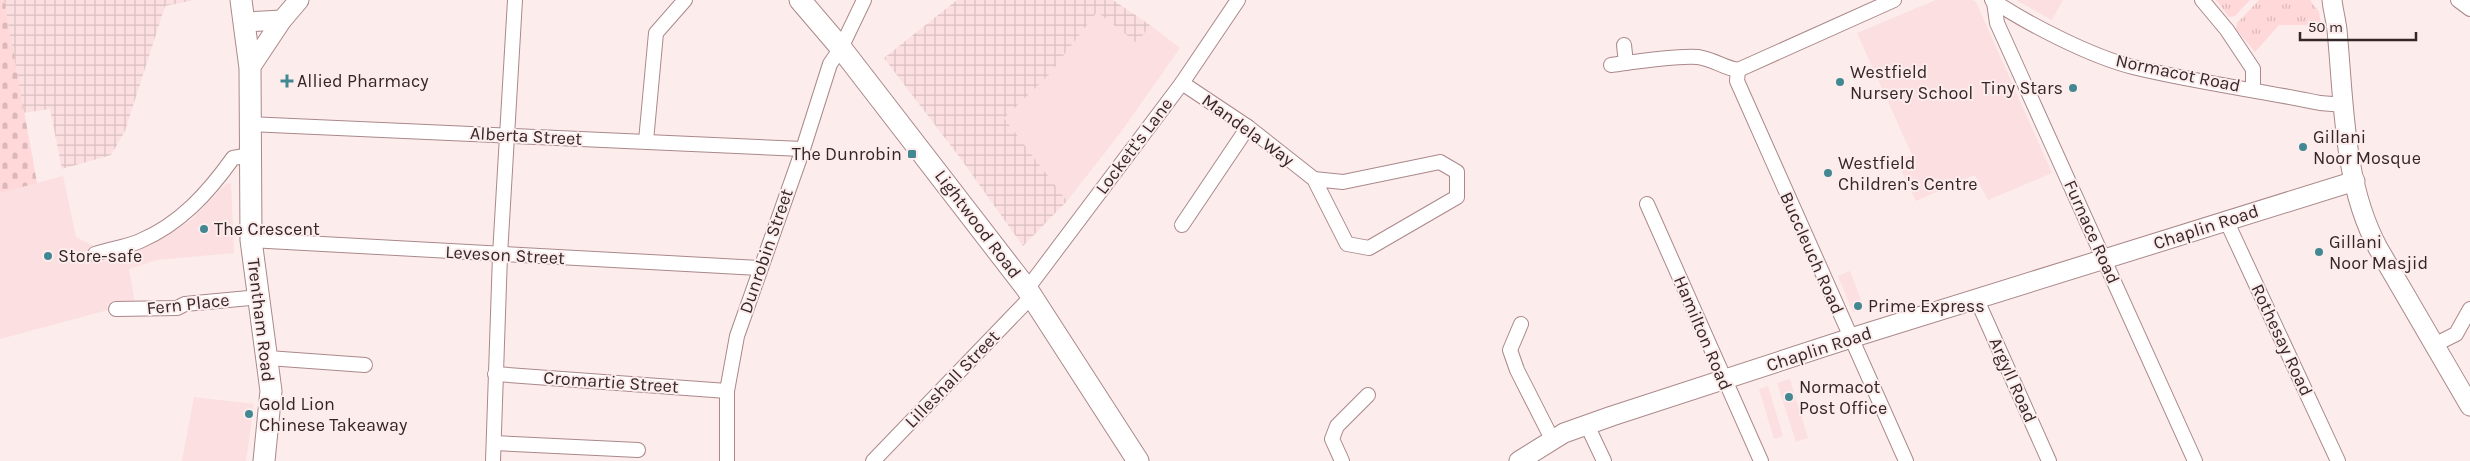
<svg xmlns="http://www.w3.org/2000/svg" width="2470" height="461" font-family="Karla,sans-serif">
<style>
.built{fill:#fcdfe0}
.industrial{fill:url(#industrial-grid)}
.grass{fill:url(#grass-tufts)}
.cemetery{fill:url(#cemetery-stones)}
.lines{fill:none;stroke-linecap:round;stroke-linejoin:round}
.street-casing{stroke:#ab888a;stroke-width:16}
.secondary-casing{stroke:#ab888a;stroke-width:21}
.primary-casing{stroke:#ab888a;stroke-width:23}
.street{stroke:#fff;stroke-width:14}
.secondary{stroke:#fff;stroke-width:19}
.primary{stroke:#fff;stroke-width:21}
.poi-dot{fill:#428893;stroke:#fcecec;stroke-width:2}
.labels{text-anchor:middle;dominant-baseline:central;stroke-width:4;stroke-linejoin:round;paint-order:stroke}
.poi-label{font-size:18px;fill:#352627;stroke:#fcecec;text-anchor:start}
.street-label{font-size:18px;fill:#352627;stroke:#fcecec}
</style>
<defs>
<pattern id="industrial-grid" width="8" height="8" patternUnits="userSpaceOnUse" patternTransform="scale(1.25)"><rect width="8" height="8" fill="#fcdfe0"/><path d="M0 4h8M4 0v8" fill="none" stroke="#d9bfc0"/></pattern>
<pattern id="grass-tufts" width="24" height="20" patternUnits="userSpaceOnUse" patternTransform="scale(1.25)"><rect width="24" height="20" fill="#ffd8d9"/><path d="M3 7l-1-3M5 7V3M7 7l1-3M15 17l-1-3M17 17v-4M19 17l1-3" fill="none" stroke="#dbb9ba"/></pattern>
<pattern id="cemetery-stones" width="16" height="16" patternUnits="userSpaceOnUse" patternTransform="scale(1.25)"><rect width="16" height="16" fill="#ffd8d9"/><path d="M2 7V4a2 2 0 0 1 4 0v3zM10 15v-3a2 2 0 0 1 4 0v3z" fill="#dbb9ba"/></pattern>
</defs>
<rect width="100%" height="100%" fill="#fcecec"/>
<g class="built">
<path d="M1936,0H1973L1976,2L2052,173L1988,200L1975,175L1916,201L1897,162L1912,155L1857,33Z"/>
<path d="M2016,0H2063L2052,20Z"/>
<path d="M1097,12L1137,42L1150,25L1180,48L1121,132L1067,201L1004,118L1047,77Z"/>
<path d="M63,176L76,237L94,246L97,262L127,258L126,253L162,238L190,221L226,184L231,183L234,253L157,260L129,269L135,304H107L108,310L0,339V193Z"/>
<path d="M1850,271L1864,308L1853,312L1838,276Z"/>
<path d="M1790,379L1808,438L1796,442L1777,383Z"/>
<path d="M1768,386L1783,436L1774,439L1759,389Z"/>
<path d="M194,397L254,404L246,461H182Z"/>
</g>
<g class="industrial">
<path d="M4,0H195L165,6L125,131L111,155L62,169L50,109L23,113Z"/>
<path d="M957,0H1113L1150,25L1137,43L1097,12L1047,77L1004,118L1067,201L1023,246L961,159L884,58Z"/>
</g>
<g class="grass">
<path d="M2216,0H2250L2235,16L2229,17Z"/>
<path d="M2259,0H2310L2319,12L2321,25H2279L2255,52L2236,29L2237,23Z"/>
</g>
<path class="cemetery" d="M0,0H4L37,183L0,193Z"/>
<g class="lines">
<defs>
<g id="street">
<path d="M1992,0C2028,24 2090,56 2133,67C2194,82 2258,90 2320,103L2344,105"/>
<path d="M2202,0L2227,30L2253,69V89"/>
<path d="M2458,0L2470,9"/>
<path d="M1994,2L1997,23L2195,461"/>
<path d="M1624,45L1626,63"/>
<path d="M1611,65C1633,62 1678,55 1698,57C1713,59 1724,68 1738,70"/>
<path d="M1738,70L1737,81L1906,461"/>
<path d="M1738,70L1894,0"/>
<path d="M1182,83L1248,127L1314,179L1343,182L1440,162L1457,172V197L1369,248L1347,244L1314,179"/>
<path d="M250,124L803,149"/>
<path d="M646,141L656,33L685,0"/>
<path d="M1647,204L1761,461"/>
<path d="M2226,220L2338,461"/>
<path d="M1182,225L1248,127"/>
<path d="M251,240L759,268"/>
<path d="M95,254C110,249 126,247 140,241C180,224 208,193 233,158L250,155"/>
<path d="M1027,289L1182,83L1238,0"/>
<path d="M1977,300L2049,461"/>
<path d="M116,309L177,308L185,304L260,297"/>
<path d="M1521,324L1510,350L1517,370L1552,439"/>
<path d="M2436,344L2456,334L2470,309"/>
<path d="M268,358L365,365"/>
<path d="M495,374L727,391"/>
<path d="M1587,425L1604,461"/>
<path d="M494,443L638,450"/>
<path d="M493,461L500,255L515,0"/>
<path d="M727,461V391L737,336L803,149L830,64L841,48L864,0"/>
<path d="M873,461L1031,297"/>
<path d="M1342,461L1332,439L1337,426L1368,395"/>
</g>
<g id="secondary">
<path d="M2332,0C2333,10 2336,20 2337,30C2344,102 2343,183 2378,248L2470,406"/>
<path d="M245,22L282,20"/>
<path d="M250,68L282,20L299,0"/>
<path d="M1519,461L1564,433L1612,416L1851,338L2355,181"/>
</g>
<g id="primary">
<path d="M241,0L250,68L251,240L271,391L264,461"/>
<path d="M800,0L841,48L1027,289L1138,461"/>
</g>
</defs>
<use href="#street" class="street-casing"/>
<use href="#secondary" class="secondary-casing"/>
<use href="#primary" class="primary-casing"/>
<use href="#street" class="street"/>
<use href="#secondary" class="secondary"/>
<use href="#primary" class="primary"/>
</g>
<g class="poi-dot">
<path d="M284.5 73.5h5v5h5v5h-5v5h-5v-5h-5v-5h5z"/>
<circle cx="1840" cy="82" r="5"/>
<circle cx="2073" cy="88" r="5"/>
<circle cx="2303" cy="147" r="5"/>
<rect x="907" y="149" width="10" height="10" rx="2.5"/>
<circle cx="1828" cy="173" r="5"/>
<circle cx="204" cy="229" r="5"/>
<circle cx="2319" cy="252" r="5"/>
<circle cx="48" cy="256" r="5"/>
<circle cx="1858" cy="306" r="5"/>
<circle cx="1789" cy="397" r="5"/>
<circle cx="249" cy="414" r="5"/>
</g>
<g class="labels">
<g class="poi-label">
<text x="1850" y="72">Westfield<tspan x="1850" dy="21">Nursery School</tspan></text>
<text x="297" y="81">Allied Pharmacy</text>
<text x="2063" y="88" text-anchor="end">Tiny Stars</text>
<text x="2313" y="137">Gillani<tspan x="2313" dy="21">Noor Mosque</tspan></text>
<text x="902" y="154" text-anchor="end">The Dunrobin</text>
<text x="1838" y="163">Westfield<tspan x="1838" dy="21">Children's Centre</tspan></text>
<text x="214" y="229">The Crescent</text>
<text x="2329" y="242">Gillani<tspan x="2329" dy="21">Noor Masjid</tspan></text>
<text x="58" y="256">Store-safe</text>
<text x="1868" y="306">Prime Express</text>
<text x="1799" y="387">Normacot<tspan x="1799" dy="21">Post Office</tspan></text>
<text x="259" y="404">Gold Lion<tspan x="259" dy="21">Chinese Takeaway</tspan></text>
</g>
<g class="street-label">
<text transform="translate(2178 73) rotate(12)">Normacot Road</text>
<text transform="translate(1248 130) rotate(36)">Mandela Way</text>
<text transform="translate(526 136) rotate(3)">Alberta Street</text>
<text transform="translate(1134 146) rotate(-53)">Lockett's Lane</text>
<text transform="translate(978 224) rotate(53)">Lightwood Road</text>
<text transform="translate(2206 227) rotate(-18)">Chaplin Road</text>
<text transform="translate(2092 232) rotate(66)">Furnace Road</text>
<text transform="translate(766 251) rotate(-71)">Dunrobin Street</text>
<text transform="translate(1812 253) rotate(66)">Buccleuch Road</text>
<text transform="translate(505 255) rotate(3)">Leveson Street</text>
<text transform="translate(188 304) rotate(-6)">Fern Place</text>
<text transform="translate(261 320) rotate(83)">Trentham Road</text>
<text transform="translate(1703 333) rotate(67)">Hamilton Road</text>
<text transform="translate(2282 340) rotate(65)">Rothesay Road</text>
<text transform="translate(1819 349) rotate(-18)">Chaplin Road</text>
<text transform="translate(952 379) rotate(-46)">Lilleshall Street</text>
<text transform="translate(2013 380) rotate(66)">Argyll Road</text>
<text transform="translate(611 382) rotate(4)">Cromartie Street</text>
</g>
</g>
<path d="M2300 32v8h116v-8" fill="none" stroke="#352627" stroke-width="2.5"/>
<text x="2308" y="32" font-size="15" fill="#352627" stroke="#fcecec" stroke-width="4" paint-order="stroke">50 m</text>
</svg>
